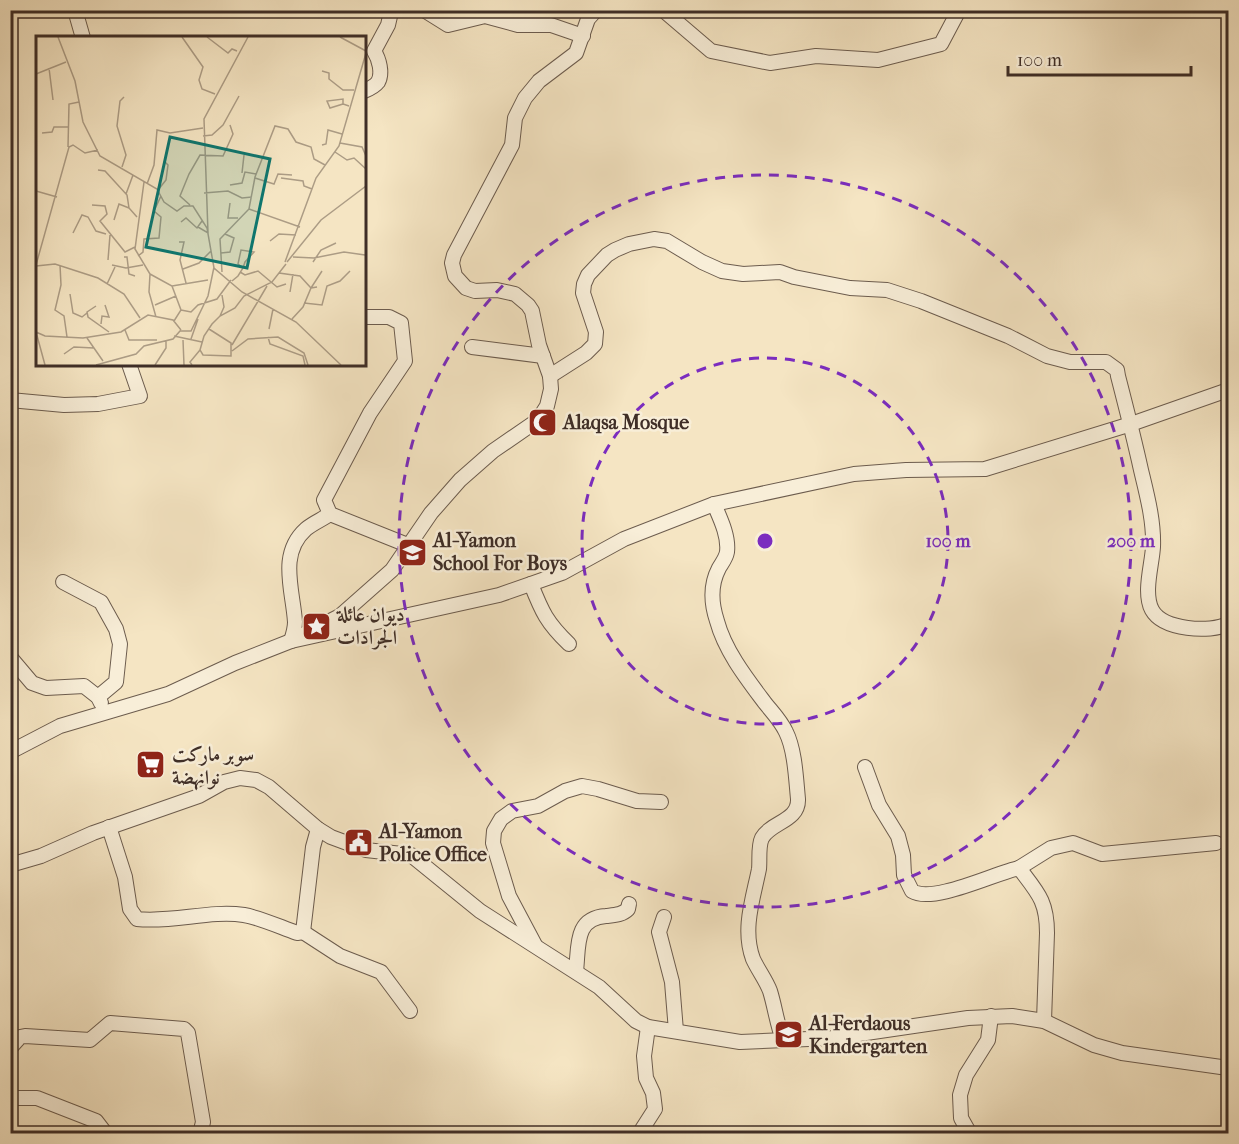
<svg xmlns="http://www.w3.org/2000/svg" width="1239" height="1144" font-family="'IM FELL French Canon',Amiri,serif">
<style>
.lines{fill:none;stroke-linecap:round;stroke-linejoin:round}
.minor-casing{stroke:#6c5c4e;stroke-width:16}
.minor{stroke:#f8eed8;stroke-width:14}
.ring{fill:none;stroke:#7b2cbf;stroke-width:3;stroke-dasharray:10 8}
.labels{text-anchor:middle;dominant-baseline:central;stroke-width:5;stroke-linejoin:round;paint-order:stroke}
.poi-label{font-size:20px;font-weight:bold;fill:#3f2e27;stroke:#f8eed8;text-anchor:start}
.inset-road{fill:none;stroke:#ac9c85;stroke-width:1.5}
.view{fill:#0f766e;fill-opacity:0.15;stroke:#0f766e;stroke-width:3}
.inset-edge{fill:none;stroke:#3f2e27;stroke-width:3}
.centre{fill:#7b2cbf;stroke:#f8eed8;stroke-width:3}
.ring-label{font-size:18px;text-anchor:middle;font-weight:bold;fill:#7b2cbf;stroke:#f8eed8;stroke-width:5;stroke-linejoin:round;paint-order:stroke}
</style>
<rect width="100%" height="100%" fill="#f5e5c3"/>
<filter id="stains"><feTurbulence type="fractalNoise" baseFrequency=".00333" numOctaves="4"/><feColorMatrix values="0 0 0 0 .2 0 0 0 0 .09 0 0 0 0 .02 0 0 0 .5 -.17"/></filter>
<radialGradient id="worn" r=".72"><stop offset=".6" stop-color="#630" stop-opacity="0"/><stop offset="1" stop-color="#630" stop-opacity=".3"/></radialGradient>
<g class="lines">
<defs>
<g id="minor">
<path d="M75,10L83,38"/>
<path d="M424,10L448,25L485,16L518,25H551L583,36"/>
<path d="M663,10L711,51L770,63L816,56L878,60L941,44L959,10"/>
<path d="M364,91C369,89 375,86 378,82C383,73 379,59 374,51L388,25L391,12L394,10"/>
<path d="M364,317H389L401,323L405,361L370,413L324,500L330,514L410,546"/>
<path d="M472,347L543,356"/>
<path d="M550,376L586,353L595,344L596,332L583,293L584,284L588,275L607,255L615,250L629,244L654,239L667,241L702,262L722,271L743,274L780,272L794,277L850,288L887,290L921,301L1008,336L1047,356L1070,362H1106L1117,370L1118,376C1126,407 1134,438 1141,470C1147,495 1154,521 1153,547C1152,565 1143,593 1152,610C1163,630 1210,633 1228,624"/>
<path d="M10,400L64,405L98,404L140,396L129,364"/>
<path d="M714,504C720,518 729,536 727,552C726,558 722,563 719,568C710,585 711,603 717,621C725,651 747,679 765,703C773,713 781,721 786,732C795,750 796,779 798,799C799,821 771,822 762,838C758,846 760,860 759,869C753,899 742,929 753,959C758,970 766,980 770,991C775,1007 777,1024 783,1040"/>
<path d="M330,514C323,519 313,523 306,529C278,554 293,590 295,622C295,628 293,635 291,641L499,595L562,573L624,539L714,504L854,474L906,470L985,469L1131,424L1228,390"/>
<path d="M63,582L101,602L116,629L120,644L116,682L98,697"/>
<path d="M531,584C542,612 547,623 569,644"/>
<path d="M10,657L32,683L46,688L84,686L98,697L101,703"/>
<path d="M10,752L60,726L168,694L235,663L291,641L340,616L392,570L431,513L460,480L493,451L538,420L547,406L551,389L550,376L539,345L532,311L528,305L515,294L497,290L475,291L466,288L455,276L452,263L454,255L512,145L515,118L525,98L539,81L576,53L588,19L596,10"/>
<path d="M865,767L879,805L898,836L903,855L904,875L912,891C933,904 995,873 1019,868C1038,893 1047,901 1047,933L1044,1021"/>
<path d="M109,827L125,877L130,909L137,919C173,923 209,910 244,915C261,918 280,927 297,933L303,932L313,847L318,829"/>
<path d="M10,865L41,856L93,833L199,796L224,782L240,778L256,780L269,787L318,829L331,837L366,850L411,855L480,911L599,987L636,1021L648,1027L740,1042L832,1038L968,1018L1012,1016L1044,1021L1094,1045L1122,1053L1228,1068"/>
<path d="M1019,868L1051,848L1073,843L1102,854L1216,843"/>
<path d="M664,917L659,932L672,982L676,1031"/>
<path d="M303,932L340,956L381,972L410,1011"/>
<path d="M535,945L509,896L493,843L494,831L501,819L512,811L538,806L565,791L582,786L598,789L637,801L661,802"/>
<path d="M576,971C579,947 574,918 606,916C615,915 622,915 628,909L629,904"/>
<path d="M10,1048L20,1037L25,1036L90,1040L110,1023L184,1029L188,1033L203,1122L200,1134"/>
<path d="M10,1098H37L96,1121L106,1134"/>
<path d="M639,1134L655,1109L653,1093L646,1078L644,1056L648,1027"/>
<path d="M970,1134L961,1118L960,1095L966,1075L988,1040L991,1016"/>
</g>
</defs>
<use href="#minor" class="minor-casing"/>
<use href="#minor" class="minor"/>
</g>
<g class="ring">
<circle cx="765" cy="541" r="183"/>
<circle cx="765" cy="541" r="366"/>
</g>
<defs>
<symbol id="mosque-square" viewBox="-11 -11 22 22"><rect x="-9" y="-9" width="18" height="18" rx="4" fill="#8f2418" stroke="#f8eed8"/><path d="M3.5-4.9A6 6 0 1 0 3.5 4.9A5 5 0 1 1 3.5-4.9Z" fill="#fff"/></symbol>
<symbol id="school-square" viewBox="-11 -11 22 22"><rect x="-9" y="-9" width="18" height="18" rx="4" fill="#8f2418" stroke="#f8eed8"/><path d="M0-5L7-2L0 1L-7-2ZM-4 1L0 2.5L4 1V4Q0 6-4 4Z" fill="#fff"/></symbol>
<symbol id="sight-square" viewBox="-11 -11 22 22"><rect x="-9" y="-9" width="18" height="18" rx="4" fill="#8f2418" stroke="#f8eed8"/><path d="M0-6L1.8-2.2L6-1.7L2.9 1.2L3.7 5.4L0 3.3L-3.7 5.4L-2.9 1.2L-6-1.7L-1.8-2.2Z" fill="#fff"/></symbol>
<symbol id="supermarket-square" viewBox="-11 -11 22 22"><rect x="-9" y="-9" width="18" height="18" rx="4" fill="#8f2418" stroke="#f8eed8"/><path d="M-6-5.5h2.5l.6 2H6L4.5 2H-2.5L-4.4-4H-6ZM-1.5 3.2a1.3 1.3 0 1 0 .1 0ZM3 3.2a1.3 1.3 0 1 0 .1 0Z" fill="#fff"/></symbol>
<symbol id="civic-square" viewBox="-11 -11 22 22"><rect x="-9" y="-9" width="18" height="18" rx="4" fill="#8f2418" stroke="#f8eed8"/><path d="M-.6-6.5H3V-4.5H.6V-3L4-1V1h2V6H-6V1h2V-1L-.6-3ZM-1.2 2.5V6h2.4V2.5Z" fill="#fff"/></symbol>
</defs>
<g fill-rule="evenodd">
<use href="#mosque-square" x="526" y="406" width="33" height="33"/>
<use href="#school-square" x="396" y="536" width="33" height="33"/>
<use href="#sight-square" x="300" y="610" width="33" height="33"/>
<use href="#supermarket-square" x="134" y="748" width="33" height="33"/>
<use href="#civic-square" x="342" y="826" width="33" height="33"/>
<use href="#school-square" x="772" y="1018" width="33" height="33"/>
</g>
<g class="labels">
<g class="poi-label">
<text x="563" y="422">Alaqsa Mosque</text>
<text x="433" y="540">Al-Yamon<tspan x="433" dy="23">School For Boys</tspan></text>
<text x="337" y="614">ديوان عائلة<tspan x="337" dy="23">الجرادات</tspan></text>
<text x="172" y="754">سوبر ماركت<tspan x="172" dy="23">نوانهضة</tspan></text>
<text x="379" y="831">Al-Yamon<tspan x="379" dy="23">Police Office</tspan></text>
<text x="809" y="1023">Al-Ferdaous<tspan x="809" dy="23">Kindergarten</tspan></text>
</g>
</g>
<g transform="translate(36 36)">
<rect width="330" height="330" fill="#f5e5c3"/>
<path class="inset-road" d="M22,1L39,45L47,86L64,120L121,153L128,166L141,175L148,170H157L171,192L178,232L206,256L260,286L305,329M146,1L167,31L163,44L166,53L179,58M171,1L192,17L196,13L201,15M304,1L330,15M13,32L17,64M286,35L293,37V43L307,54H318M0,38L30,26M307,68L294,72L291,65L307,63V68L313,70M6,97L16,96L18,91H33M167,100L176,99L187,89L203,60M304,107L326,111L330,120M286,109L290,108L292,94L306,98M32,111L33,68L43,66M299,116L311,124L318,122L330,133M86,131L90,119L81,90L84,65L88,61M62,134L69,135L91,159L93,172L101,181M206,137L208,119M219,142L238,148L242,138L256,139M245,142L267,145L268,150L276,153M108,146L99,213L114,238L113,256L120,281M111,148L118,129L121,94L134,97L167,92M194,149L206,147L209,136L220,138M122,154L130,144L132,129L128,125M0,155L21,161M168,157L192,155L206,162L216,161M90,158L97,139M194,167L192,182H202M56,169L69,170L71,178L64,185L89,216L99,211M154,169L144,160L153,138L164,119L187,120L197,98L194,89M213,173L264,191M78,184L83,168L93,172M145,186L150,182L161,192L166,185M162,191L172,197L168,83L212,1M37,197L46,179L52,181L60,195L70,198M234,205L243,198L260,199M143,206H148L144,224L150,247M185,217L194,216L198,202L189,198M102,220L107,216L108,203L123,202L125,181L118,175L125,160M88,221H91L93,238L99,240M257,221L278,222L308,216L329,219M72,224L74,199M249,226L280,142L303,110L330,17M251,226L285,184L330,150M277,226L285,214L300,207M0,229L33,111L37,109L49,117L62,114M24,229L25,249L19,274L28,280L31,301M76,229L90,232L107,229M0,230L19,228L62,242L88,258L104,282M147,233L163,227L175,215M186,236L184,203L213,173L219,141L239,90L252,93L260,106L275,111L278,123L289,129M204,236L209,239L222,235L241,251L250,248M243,237L264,240L275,252L286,235M114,238L136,250L145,274L138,285M196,245L202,240L207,232L209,226L218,216L205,214L202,228L207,232M71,248L79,231M136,250L172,244M254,256L257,238M34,258L37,277L46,281L51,277M268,267L286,269L291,250L304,245L314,235M119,269L140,260M60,270L51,276L52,281L73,296M145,274L155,276L162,269L181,263L195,244M184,280L188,271L186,259M256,283L267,271L275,252L281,251M65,288L66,280L73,281L69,269M173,293L195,307V320L167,319L164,314L168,300L176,288L184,280L199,272L208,260L236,246L250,228M233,293L237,273M89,294L93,304H121M0,296L9,300L47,302L85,296L112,279L137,284L145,294M0,296L9,329M138,300L166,306M232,301L234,308L267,320L269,329M51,302L67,325M155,303L162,283M147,304L148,329M196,309L231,250M196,315L212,303L242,301L268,317L272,329M28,318L38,311L58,312M60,329L100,318L108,310L137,303L144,295H155L172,260L178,231M119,329L130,312V305M156,329L154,326L164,314"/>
<path class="view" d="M134,101L234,123L211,232L110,211Z"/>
<rect width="330" height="330" class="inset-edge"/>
</g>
<circle cx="765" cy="541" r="9" class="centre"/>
<g class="ring-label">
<text x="948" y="547">100 m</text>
<text x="1131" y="547">200 m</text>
</g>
<rect width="1239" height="1144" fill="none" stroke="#f5e5c3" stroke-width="36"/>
<rect x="12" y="12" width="1215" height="1120" fill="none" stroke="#3f2e27" stroke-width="3"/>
<rect x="18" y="18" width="1203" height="1108" fill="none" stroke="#3f2e27" stroke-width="1.5"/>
<path d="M1008 66v9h183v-9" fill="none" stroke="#3f2e27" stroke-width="3"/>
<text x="1017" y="66" font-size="18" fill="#3f2e27" stroke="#f8eed8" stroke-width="4.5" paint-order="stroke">100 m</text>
<rect width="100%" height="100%" filter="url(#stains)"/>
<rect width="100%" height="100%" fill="url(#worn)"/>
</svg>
